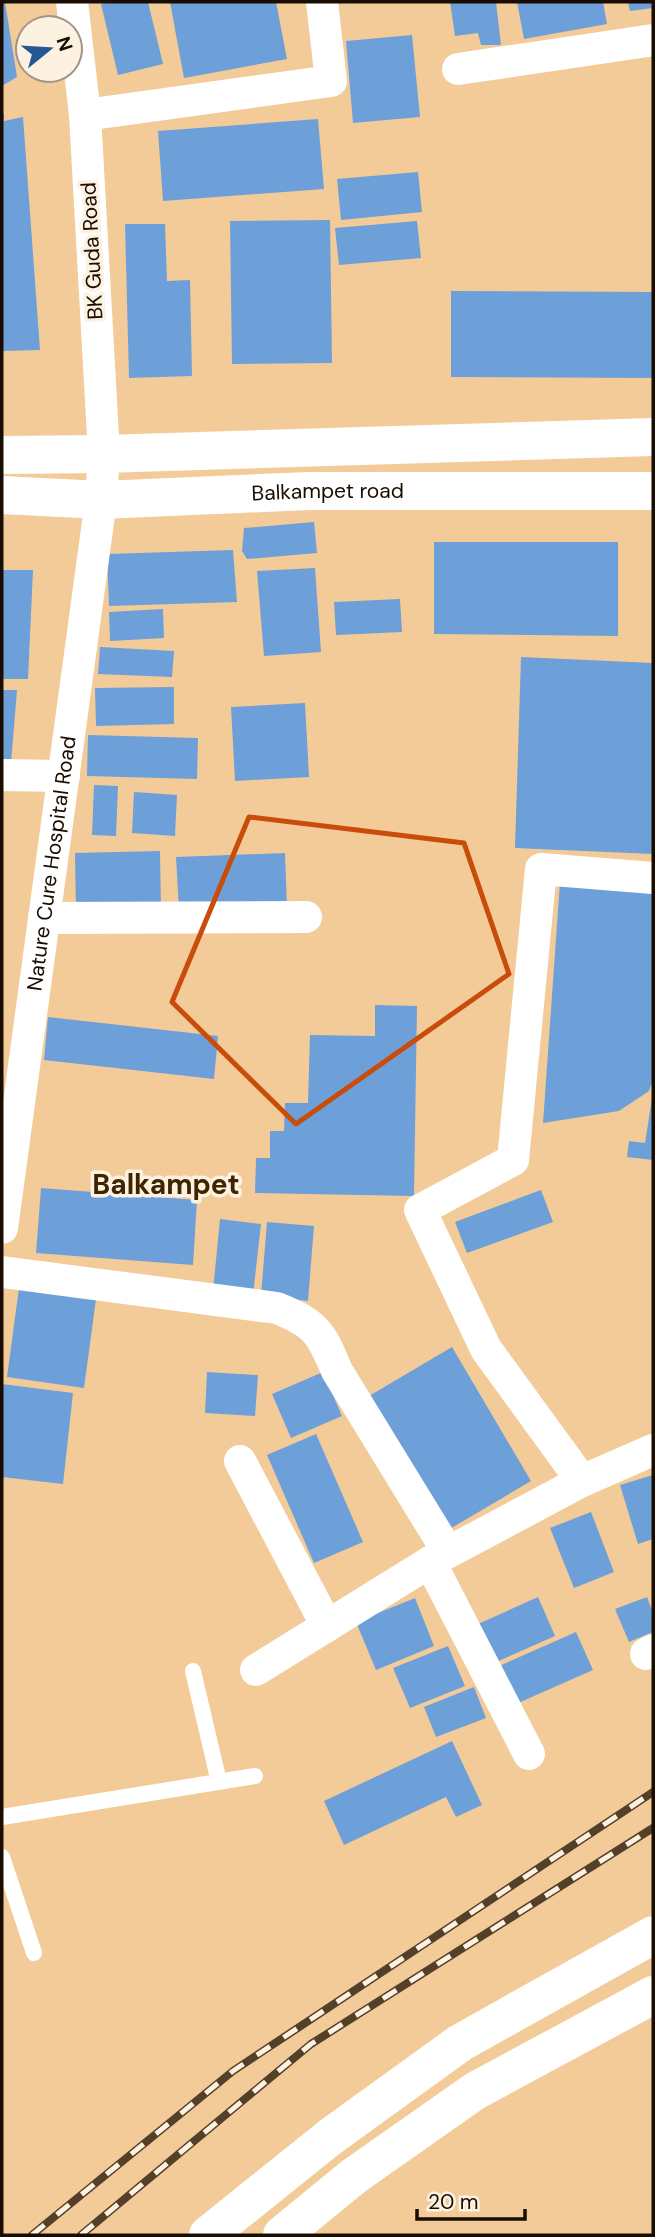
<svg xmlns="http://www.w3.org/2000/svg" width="655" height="2237" font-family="'DM Sans',sans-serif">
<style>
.building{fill:#6d9fd9}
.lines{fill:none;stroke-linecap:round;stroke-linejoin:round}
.lane{stroke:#fff;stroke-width:16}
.street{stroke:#fff;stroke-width:32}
.secondary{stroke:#fff;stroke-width:38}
.rail-casing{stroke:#543f29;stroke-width:8}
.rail{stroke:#fdf1e2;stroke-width:5;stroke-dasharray:16;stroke-linecap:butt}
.marked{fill:none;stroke:#c94d0a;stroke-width:5;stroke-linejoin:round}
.labels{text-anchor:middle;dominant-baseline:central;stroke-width:7;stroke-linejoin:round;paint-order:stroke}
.street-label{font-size:21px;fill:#190c00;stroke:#fdf1e2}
.district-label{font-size:28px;font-weight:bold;fill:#3e2500;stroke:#fdf1e2}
</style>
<rect width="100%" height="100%" fill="#f3cb98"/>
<g class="building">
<path d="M2,2H5L17,77L2,86Z"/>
<path d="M110,2H148L163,64L118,75L101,4Z"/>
<path d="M170,2H276L287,59L184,78Z"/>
<path d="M450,2H496L501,45H481L478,33L455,36Z"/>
<path d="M517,2H603L607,24L524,39Z"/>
<path d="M628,2H653V8L630,11Z"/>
<path d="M412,35L420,117L353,123L346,41Z"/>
<path d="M2,114H4V121L23,117L40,350L2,351Z"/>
<path d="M318,119L324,189L163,201L158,131Z"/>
<path d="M418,172L422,212L341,220L337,179Z"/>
<path d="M330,220L332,363L232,364L230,221Z"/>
<path d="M417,221L421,258L339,265L335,228Z"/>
<path d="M125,224H165L167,281L190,280L192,376L129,378Z"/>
<path d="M451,291L653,292V378L451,377Z"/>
<path d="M314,522L317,553L247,559L242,551L244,528Z"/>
<path d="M434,542H618V636L434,634Z"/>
<path d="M233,550L237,602L109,606L107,554Z"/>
<path d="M315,568L321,652L264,656L257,571Z"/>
<path d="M2,570H33L28,679H2Z"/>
<path d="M400,599L402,632L336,635L334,602Z"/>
<path d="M163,609L164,638L110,641L109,612Z"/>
<path d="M100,647L174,651L172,677L98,674Z"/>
<path d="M521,657L653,663V854L515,848Z"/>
<path d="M174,687V724L96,726L95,688Z"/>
<path d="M2,690H17L11,763L2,764Z"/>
<path d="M305,703L309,777L235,781L231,707Z"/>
<path d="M88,735L198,738L197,779L87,776Z"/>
<path d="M94,785L118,786L116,836L92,835Z"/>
<path d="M134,792L177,795L175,836L132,833Z"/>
<path d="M160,851L161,909L76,911L75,853Z"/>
<path d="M285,853L287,908L179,911L176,857Z"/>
<path d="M560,882L653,889V1079L649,1091L619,1111L543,1123Z"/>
<path d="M375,1005L417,1006L414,1196L255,1193L256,1158H270V1131H284L285,1103H308L310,1035L375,1036Z"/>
<path d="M48,1017L218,1036L214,1079L44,1060Z"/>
<path d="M652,1098L653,1160L627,1157L629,1141L645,1143Z"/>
<path d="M41,1188L197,1200L193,1265L36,1253Z"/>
<path d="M541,1190L553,1222L467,1253L455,1222Z"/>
<path d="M220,1219L261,1224L253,1295L213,1291Z"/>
<path d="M267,1222L314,1226L308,1301L261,1296Z"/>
<path d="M19,1288L96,1299L84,1388L7,1377Z"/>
<path d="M452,1347L531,1481L443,1533L364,1399Z"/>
<path d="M207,1372L258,1375L255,1416L205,1413Z"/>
<path d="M323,1372L342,1416L291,1438L272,1394Z"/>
<path d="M2,1384L73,1393L63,1484L2,1477Z"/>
<path d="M316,1434L363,1542L314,1563L267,1455Z"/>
<path d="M653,1475V1539L638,1544L620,1485Z"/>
<path d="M591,1512L614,1572L574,1588L550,1528Z"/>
<path d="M538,1597L555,1636L494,1663L476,1625Z"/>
<path d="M647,1597L653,1613V1632L629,1642L615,1609Z"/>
<path d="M415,1598L434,1646L376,1670L356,1622Z"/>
<path d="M576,1632L593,1670L507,1708L490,1670Z"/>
<path d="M448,1646L465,1686L410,1708L393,1668Z"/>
<path d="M474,1687L486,1718L436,1737L424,1707Z"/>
<path d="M452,1741L482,1805L456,1817L446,1797L344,1845L324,1801Z"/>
</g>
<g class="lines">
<g class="lane">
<path d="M193,1671L219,1782"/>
<path d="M2,1817L255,1776"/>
<path d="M2,1857L34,1953"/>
</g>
<g class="street">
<path d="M458,69L653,40"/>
<path d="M85,115L331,81L322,2"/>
<path d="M2,775L64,776"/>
<path d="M44,918L306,917"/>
<path id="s1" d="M2,1228L101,500L104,454L85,115L72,2"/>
<path d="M2,1272L277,1308C316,1324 321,1332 337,1371L448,1552"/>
<path d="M240,1461L327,1626"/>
<path d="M582,1481L486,1349L420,1210L513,1160L541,869L653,878"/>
<path d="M430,1562L529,1754"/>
<path d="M646,1654L653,1650"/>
<path d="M256,1670L430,1562L582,1481L653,1450"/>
</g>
<g class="secondary">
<path d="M2,455L104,454L653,437"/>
<path id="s2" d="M2,495L101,500L309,491H653"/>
<path d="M208,2235L330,2137L460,2043L653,1935"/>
<path d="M282,2235L354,2176L475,2091L653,1995"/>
</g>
<defs>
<g id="rail">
<path d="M32,2235L233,2071L653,1792"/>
<path d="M81,2235L311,2044L653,1828"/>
</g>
</defs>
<use href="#rail" class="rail-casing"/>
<use href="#rail" class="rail"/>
</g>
<path class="marked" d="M249,817L464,843L509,974L296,1124L172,1002Z"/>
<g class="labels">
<g class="street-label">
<text transform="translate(92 251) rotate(-93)">BK Guda Road</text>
<text stroke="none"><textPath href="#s2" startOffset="326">Balkampet road</textPath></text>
<text stroke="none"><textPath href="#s1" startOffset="368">Nature Cure Hospital Road</textPath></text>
</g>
<g class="district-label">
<text x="166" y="1184">Balkampet</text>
</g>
</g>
<rect width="655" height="2237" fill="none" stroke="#190c00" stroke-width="7"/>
<g transform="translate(49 49) rotate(72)"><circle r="33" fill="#fdf1e2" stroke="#a29588" stroke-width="2"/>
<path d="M0-5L12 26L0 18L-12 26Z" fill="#235890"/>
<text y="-10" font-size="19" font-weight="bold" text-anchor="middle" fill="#190c00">N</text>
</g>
<path d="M417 2209v10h108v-10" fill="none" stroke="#190c00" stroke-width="3.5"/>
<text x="428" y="2209" font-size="21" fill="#190c00" stroke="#fdf1e2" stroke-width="5" paint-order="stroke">20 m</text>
</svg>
